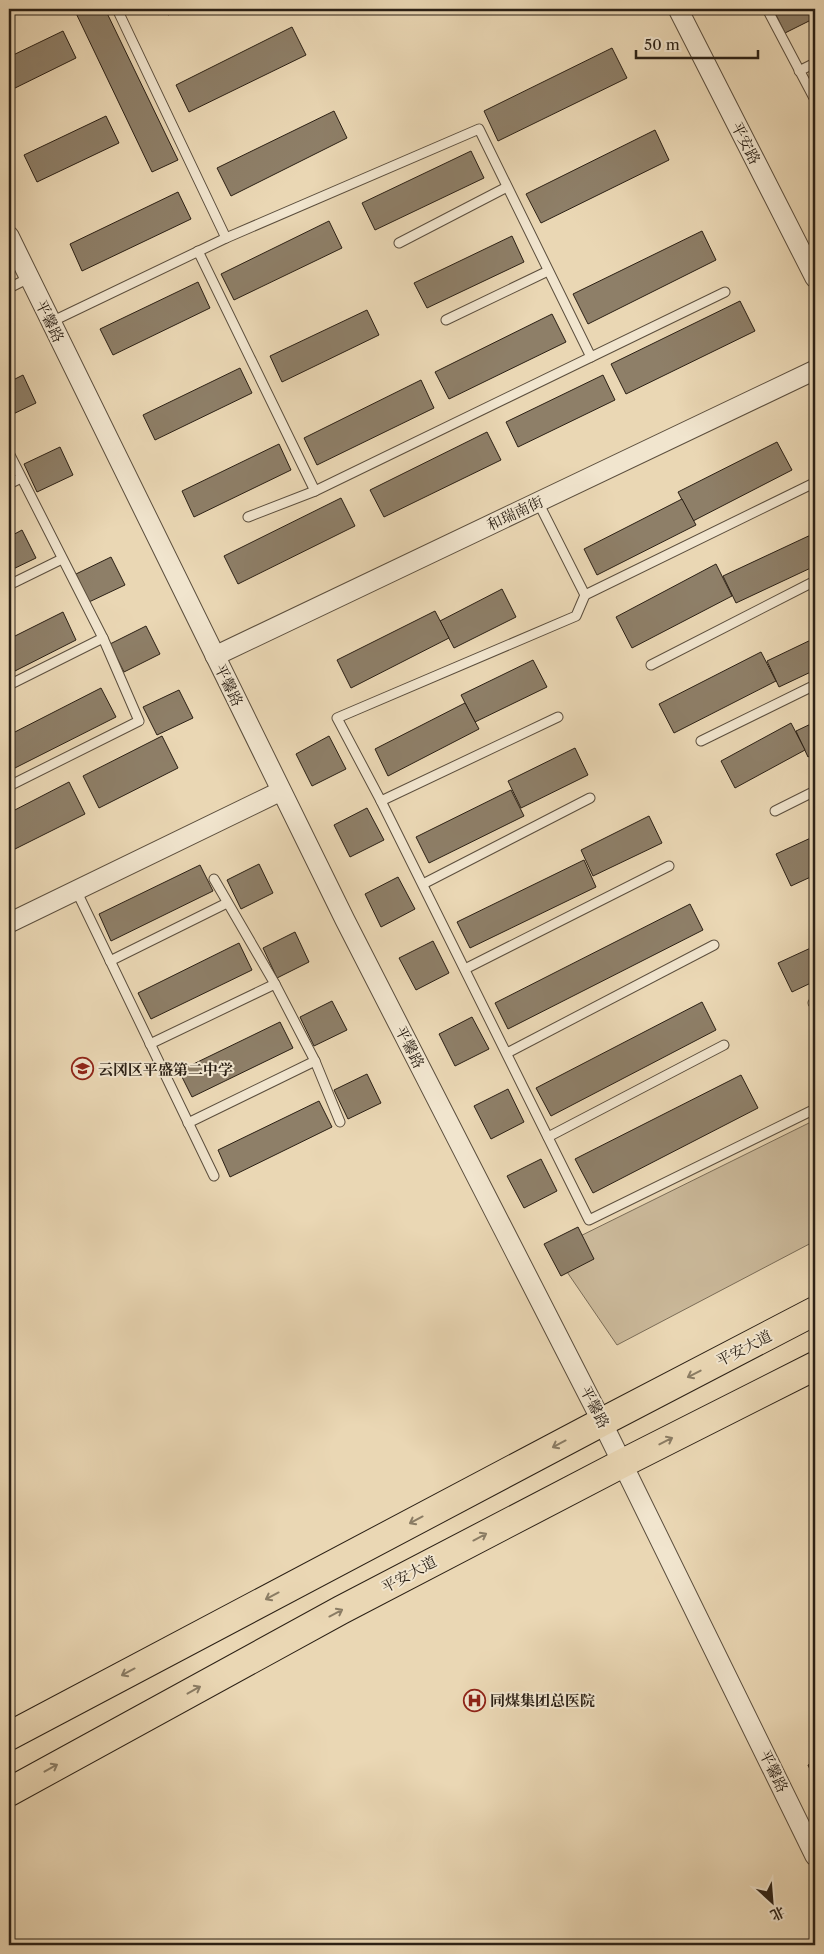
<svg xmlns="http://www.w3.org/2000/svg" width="824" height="1954" font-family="'Libre Caslon Text','Noto Serif SC',serif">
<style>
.green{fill:#cab899;stroke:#7a6c57}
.building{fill:#8e7f68;stroke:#2b2015}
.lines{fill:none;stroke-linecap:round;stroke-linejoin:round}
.lane-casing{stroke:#5b4e3d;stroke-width:11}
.street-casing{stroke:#5b4e3d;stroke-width:21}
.primary-casing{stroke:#2b2015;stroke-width:30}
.lane{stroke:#f1e5ce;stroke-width:9}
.street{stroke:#f1e5ce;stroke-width:19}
.primary{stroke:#ead7b4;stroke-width:28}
.oneway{stroke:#8a7c64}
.labels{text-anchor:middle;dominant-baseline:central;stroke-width:4;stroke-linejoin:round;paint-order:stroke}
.street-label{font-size:15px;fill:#2b2015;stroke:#f1e5ce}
.poi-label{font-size:15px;font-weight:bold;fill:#2b2015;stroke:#f1e5ce;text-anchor:start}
</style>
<rect width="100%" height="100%" fill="#ead7b4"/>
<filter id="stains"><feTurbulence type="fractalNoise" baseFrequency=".004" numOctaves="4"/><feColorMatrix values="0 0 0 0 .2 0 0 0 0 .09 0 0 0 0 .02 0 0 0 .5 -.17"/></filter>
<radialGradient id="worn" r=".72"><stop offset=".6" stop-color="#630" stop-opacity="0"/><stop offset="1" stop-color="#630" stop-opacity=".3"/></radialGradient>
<path class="green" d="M815,1120V1241L617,1345L552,1250Z"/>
<g class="building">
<path d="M74,9H105L178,160L152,172Z"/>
<path d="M165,9H181L168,15Z"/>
<path d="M773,9H815V18L785,33Z"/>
<path d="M292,27L306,55L189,112L176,85Z"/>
<path d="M63,31L76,58L9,91V57Z"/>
<path d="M612,48L627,78L498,141L484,111Z"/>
<path d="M334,111L347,138L231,196L217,168Z"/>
<path d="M106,116L119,143L37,182L24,155Z"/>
<path d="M655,130L669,160L541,223L526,194Z"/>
<path d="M471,151L484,178L375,230L362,203Z"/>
<path d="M178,192L191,219L82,271L70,244Z"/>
<path d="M329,221L342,248L234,300L221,274Z"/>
<path d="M702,231L716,260L588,324L573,294Z"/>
<path d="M512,236L524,262L427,308L414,283Z"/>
<path d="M198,282L210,308L113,355L100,329Z"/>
<path d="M740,301L755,331L626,394L611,364Z"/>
<path d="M367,310L379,335L282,382L270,356Z"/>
<path d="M552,314L566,342L449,399L435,372Z"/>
<path d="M240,368L252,393L155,440L143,415Z"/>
<path d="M23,375L36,403L9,416V382Z"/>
<path d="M603,375L615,400L518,447L506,422Z"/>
<path d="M421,380L434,408L317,465L304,438Z"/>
<path d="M487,432L501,460L384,517L370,490Z"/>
<path d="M777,442L792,470L693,521L678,492Z"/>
<path d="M279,444L291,470L194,517L182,491Z"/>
<path d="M60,447L73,475L37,492L24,464Z"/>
<path d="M341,498L355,526L238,584L224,556Z"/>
<path d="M682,499L696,525L597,575L584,549Z"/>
<path d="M22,530L36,558L9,571V537Z"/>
<path d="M815,533V566L736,603L723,576Z"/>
<path d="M111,557L125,585L89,602L76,574Z"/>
<path d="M716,564L732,596L632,648L616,617Z"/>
<path d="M502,589L516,617L454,648L440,621Z"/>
<path d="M435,611L449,638L351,688L337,660Z"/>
<path d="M63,612L76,640L9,674V639Z"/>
<path d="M146,626L160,654L124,672L110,644Z"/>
<path d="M815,638V670L779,687L767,661Z"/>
<path d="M761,652L776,681L674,733L659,704Z"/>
<path d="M533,660L547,687L475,722L461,695Z"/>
<path d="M101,688L116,717L9,771V735Z"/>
<path d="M179,690L193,718L157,735L143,707Z"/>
<path d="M465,703L479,729L388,776L375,749Z"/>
<path d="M815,722V753L808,757L796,731Z"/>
<path d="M791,723L805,750L735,788L721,761Z"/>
<path d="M162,736L178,768L99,808L83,776Z"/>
<path d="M329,736L346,769L312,786L296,754Z"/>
<path d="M575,748L588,775L521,808L508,781Z"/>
<path d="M69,782L85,814L9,852V813Z"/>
<path d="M511,790L524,816L429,863L416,837Z"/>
<path d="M367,808L384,840L350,857L334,825Z"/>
<path d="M649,816L662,843L593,876L581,850Z"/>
<path d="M815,836V875L791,886L776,854Z"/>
<path d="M584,860L596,887L470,948L457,922Z"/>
<path d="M259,864L273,893L241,909L227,880Z"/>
<path d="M200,865L213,891L111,941L99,914Z"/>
<path d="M398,877L415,909L381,927L365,894Z"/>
<path d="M690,904L703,930L508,1029L495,1003Z"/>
<path d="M295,932L309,962L277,978L263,948Z"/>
<path d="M433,941L449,973L416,990L399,958Z"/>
<path d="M239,943L252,970L151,1019L138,993Z"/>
<path d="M815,946V981L792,992L778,963Z"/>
<path d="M332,1001L347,1030L314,1046L300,1017Z"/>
<path d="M702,1002L716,1030L551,1116L536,1088Z"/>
<path d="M472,1017L489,1049L455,1066L439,1034Z"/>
<path d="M280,1022L293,1048L192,1097L179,1071Z"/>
<path d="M367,1074L381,1103L348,1119L334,1090Z"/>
<path d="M741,1075L758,1108L593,1193L575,1159Z"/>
<path d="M508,1089L524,1122L491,1139L474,1106Z"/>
<path d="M319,1101L332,1127L230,1177L218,1150Z"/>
<path d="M541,1159L557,1191L524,1208L507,1176Z"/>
<path d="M578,1227L594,1259L561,1276L544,1244Z"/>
<path d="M815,1762V1781L808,1765Z"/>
</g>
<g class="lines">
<defs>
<g id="lane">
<path d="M767,9L815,100"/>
<path d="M799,71L815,63"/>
<path d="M226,238L479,129L591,357"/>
<path d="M399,243L507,187"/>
<path d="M198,251L315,491"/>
<path d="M9,288L29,278"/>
<path d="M446,320L548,271"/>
<path d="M51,322L226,238L117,9"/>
<path d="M9,453L103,638L139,721L9,786"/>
<path d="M9,484L21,478"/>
<path d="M538,502L585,595L814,483L815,485"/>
<path d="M248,517L315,491L725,292"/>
<path d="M9,585L62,559"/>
<path d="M585,595L576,616L337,718L381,801L589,1220L815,1109"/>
<path d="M651,665L815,581"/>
<path d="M9,685L103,638"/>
<path d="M701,741L815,685"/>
<path d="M381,801L558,717"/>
<path d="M775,811L815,791"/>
<path d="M214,879L275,984L315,1061L340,1122"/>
<path d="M423,884L590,798"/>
<path d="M76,890L214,1176"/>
<path d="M110,961L227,903"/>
<path d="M465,969L669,866"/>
<path d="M813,1003L815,1002"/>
<path d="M150,1044L275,984"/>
<path d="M507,1053L714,945"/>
<path d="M188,1123L315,1061"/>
<path d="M548,1137L724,1045"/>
</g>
<g id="street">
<path d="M678,9L815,278"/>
<path d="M9,236L345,920L602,1422L815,1856"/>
<path d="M215,656L815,370"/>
<path d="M9,923L281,791"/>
</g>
<g id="primary">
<path d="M9,1736L602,1422L815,1311"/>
<path d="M9,1792L341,1610L623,1463L815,1366"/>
</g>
</defs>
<use href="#lane" class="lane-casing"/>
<use href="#street" class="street-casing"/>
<use href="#primary" class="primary-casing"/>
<use href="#lane" class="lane"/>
<use href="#street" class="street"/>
<use href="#primary" class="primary"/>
</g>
<defs><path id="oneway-shaft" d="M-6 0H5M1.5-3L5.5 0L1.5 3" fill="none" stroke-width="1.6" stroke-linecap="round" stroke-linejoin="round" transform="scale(1.25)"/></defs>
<g class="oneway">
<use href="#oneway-shaft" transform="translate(694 1374) rotate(153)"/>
<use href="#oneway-shaft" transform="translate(666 1441) rotate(-27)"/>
<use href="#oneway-shaft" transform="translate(559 1444) rotate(152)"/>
<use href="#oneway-shaft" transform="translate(416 1520) rotate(152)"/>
<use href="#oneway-shaft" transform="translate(480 1537) rotate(-28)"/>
<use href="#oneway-shaft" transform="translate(272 1596) rotate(152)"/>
<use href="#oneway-shaft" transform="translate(336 1613) rotate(-28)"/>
<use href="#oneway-shaft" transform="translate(128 1672) rotate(152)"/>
<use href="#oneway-shaft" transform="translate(194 1690) rotate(-29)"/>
<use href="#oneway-shaft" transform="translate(51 1768) rotate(-29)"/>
</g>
<defs>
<symbol id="school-ring" viewBox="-11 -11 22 22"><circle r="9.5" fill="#f1e5ce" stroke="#8f2418" stroke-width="1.5"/><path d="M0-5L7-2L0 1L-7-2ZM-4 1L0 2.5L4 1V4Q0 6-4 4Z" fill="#8f2418"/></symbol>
<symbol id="hospital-ring" viewBox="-11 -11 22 22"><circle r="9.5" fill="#f1e5ce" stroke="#8f2418" stroke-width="1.5"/><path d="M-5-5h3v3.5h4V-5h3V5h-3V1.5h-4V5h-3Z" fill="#8f2418"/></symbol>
</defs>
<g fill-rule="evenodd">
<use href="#school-ring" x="70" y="1056" width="25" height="25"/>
<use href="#hospital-ring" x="462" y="1688" width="25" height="25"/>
</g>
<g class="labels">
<g class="street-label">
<text transform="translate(746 143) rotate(63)">平安路</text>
<text transform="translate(50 321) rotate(64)">平馨路</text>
<text transform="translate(515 513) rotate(-25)">和瑞南街</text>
<text transform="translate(229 685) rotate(64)">平馨路</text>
<text transform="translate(410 1047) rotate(63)">平馨路</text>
<text transform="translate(744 1348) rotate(-27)">平安大道</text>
<text transform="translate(595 1407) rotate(63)">平馨路</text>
<text transform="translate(409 1574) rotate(-28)">平安大道</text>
<text transform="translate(774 1771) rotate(64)">平馨路</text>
</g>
<g class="poi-label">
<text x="98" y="1069">云冈区平盛第二中学</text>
<text x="490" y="1700">同煤集团总医院</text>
</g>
</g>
<rect width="824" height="1954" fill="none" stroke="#ead7b4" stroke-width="30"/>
<rect x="10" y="10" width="804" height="1934" fill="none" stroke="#2b2015" stroke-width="2.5"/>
<rect x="15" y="15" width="794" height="1924" fill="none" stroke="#2b2015"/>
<g transform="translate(772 1902) rotate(154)" stroke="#f1e5ce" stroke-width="4" paint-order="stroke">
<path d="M0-4L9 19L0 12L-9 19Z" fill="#2b2015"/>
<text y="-8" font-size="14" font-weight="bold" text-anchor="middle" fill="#2b2015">北</text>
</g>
<path d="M636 50v8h122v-8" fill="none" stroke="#2b2015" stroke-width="2.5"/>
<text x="644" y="50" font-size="15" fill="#2b2015" stroke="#f1e5ce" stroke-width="4" paint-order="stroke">50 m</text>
<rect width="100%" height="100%" filter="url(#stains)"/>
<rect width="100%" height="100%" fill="url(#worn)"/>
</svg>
